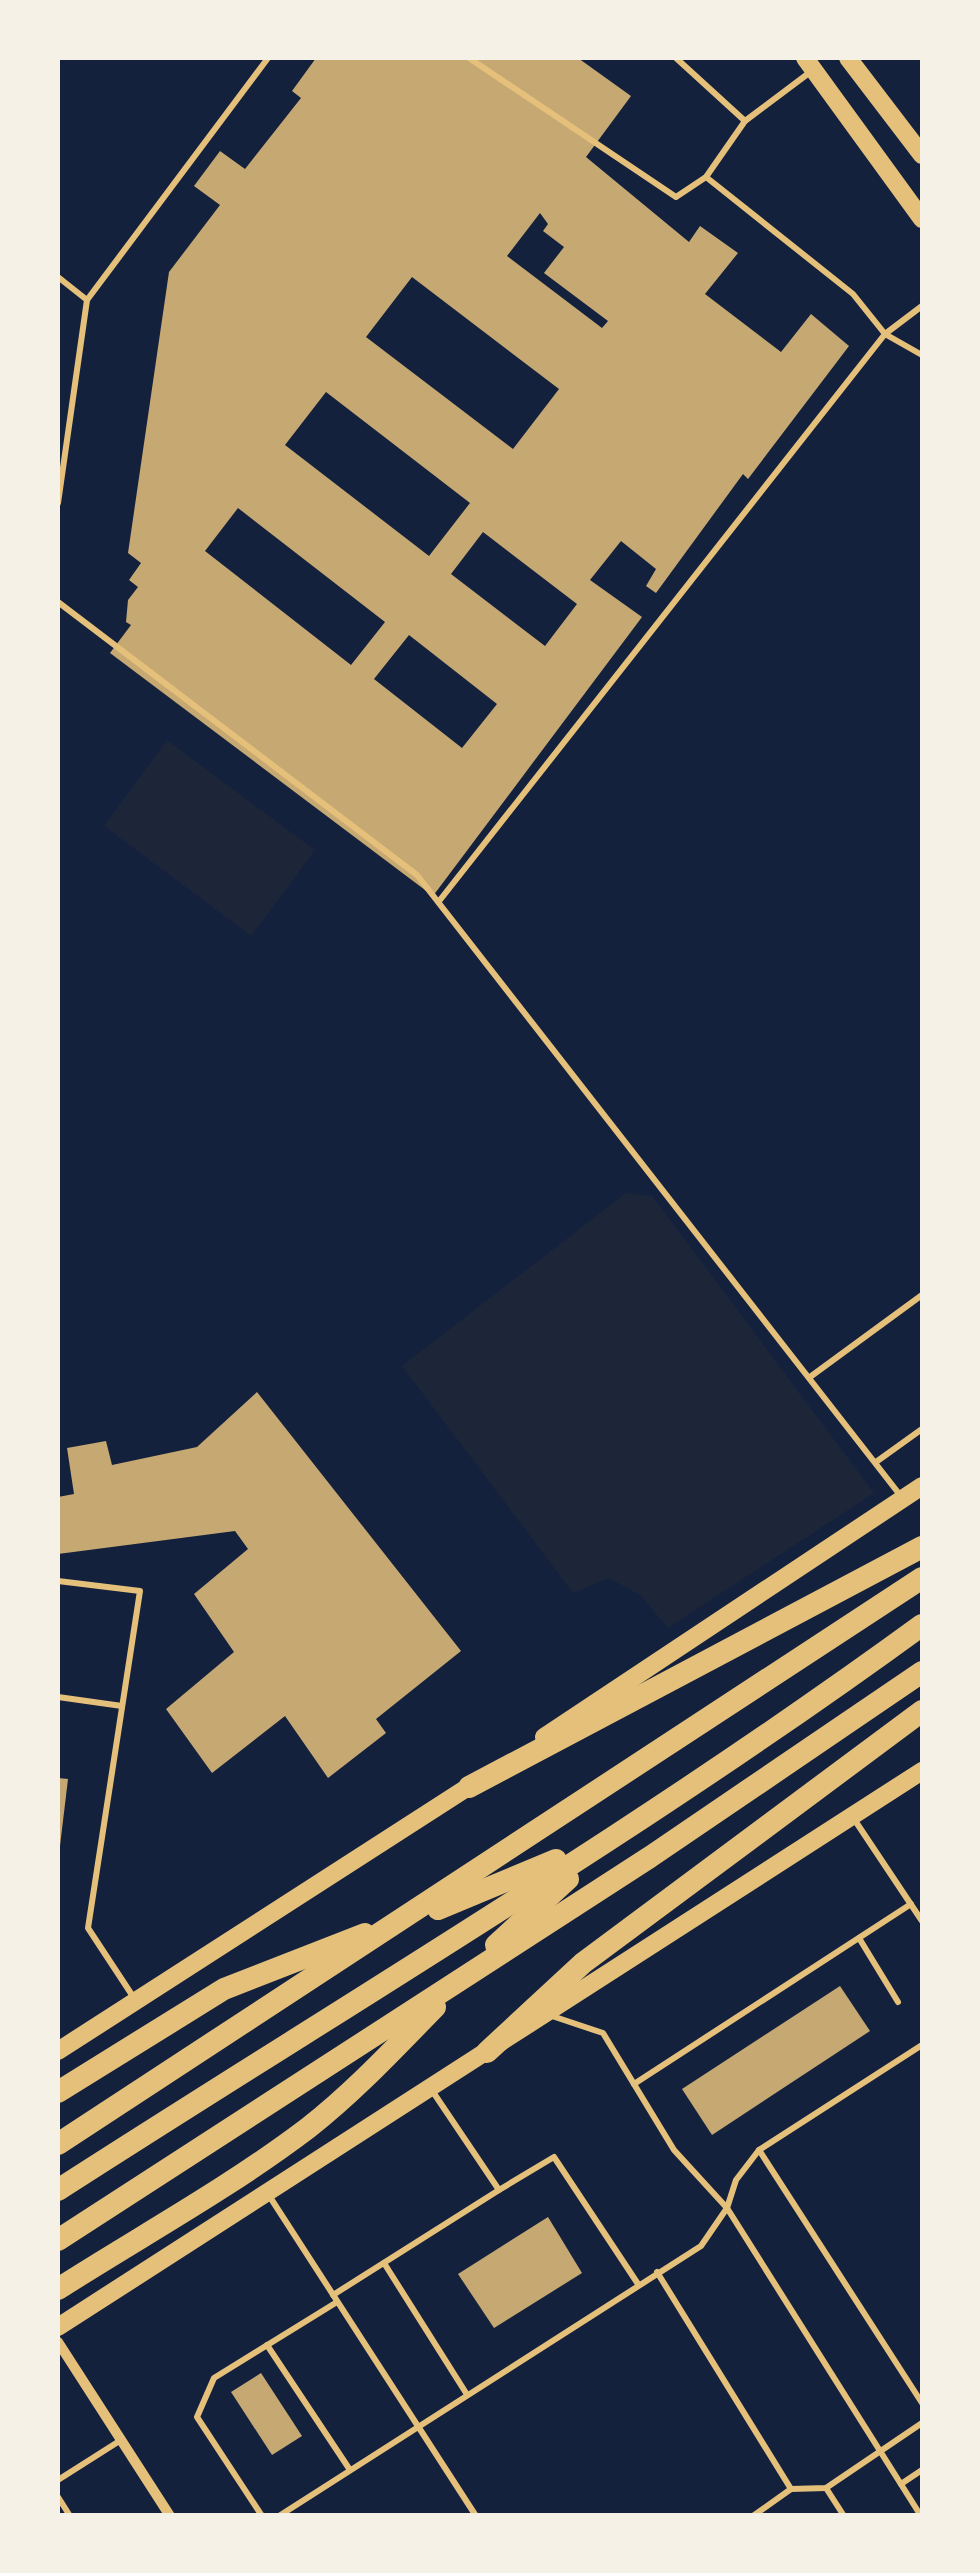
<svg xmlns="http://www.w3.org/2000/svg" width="980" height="2573" font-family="'Source Serif 4',serif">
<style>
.green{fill:#1d2539}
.building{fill:#c6a872;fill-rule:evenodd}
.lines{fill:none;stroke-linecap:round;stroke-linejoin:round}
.service{stroke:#e5c07b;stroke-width:6}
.minor{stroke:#e5c07b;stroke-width:10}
.secondary{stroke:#e5c07b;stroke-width:18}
.motorway{stroke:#e5c07b;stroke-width:22}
</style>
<rect width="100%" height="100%" fill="#14213d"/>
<g class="green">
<path d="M167,740L315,850L251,936L104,826Z"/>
<path d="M626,1193L652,1196L874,1493L668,1628L641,1596L609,1578L573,1593L402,1366Z"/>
</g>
<g class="building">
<path d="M316,58H578L631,96L586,157L689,242L700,226L738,253L705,294L781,352L811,314L849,346L748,479L743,474L656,593L646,586L656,569L621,541L590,580L642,617L433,896L110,653L131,625L126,622L128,600L138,587L129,580L141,563L128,553L169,272L220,205L194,186L220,151L245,169L301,98L292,91ZM540,213L548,224L543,231L564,247L544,273L608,321L602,328L507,256ZM412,277L559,389L513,449L366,337ZM326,392L470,503L429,556L285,445ZM238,508L385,622L351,665L205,551ZM483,532L577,604L545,646L451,574ZM409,635L497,704L462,748L374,679Z"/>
<path d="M257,1392L461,1651L376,1719L386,1733L328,1778L285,1716L212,1773L166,1709L234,1652L194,1594L248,1549L235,1531L58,1554V1497L74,1494L67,1448L106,1441L112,1465L197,1447Z"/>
<path d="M58,1778L68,1779L60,1846H58Z"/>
<path d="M840,1986L870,2031L712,2135L682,2089Z"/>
<path d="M548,2217L582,2273L494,2328L458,2274Z"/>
<path d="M261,2373L302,2436L272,2455L231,2392Z"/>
</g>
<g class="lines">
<g class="service">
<path d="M469,58L676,197L706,177L745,121L813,70"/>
<path d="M676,58L745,121"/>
<path d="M706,177L853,294L885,334L922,355"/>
<path d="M58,277L87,300L58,503"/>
<path d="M87,300L268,58"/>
<path d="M58,602L417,875L900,1495"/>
<path d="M440,900L885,334L922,306"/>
<path d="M810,1377L922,1295"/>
<path d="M876,1462L922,1429"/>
<path d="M58,1581L140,1591L88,1928L134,1998"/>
<path d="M58,1697L122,1706"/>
<path d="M854,1819L922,1921"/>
<path d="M859,1938L898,2002"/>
<path d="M549,2015L603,2033L674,2150L727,2208L921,2516"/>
<path d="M634,2084L911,1904"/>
<path d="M759,2150L922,2403"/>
<path d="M499,2190L554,2157L638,2284"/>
<path d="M268,2194L476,2516"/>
<path d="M384,2263L466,2393"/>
<path d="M657,2272L791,2489"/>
<path d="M333,2295L499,2190L431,2089"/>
<path d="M267,2345L350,2470"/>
<path d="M58,2480L121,2440"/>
<path d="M901,2484L922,2470"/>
<path d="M826,2488L844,2516"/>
<path d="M58,2497L70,2516"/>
<path d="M262,2516L197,2417L214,2378L337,2302"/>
<path d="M279,2516L701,2246L727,2208L736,2180L759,2150L922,2045"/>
<path d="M753,2516L791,2489L826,2488L922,2423"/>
</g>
<path class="minor" d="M58,2342L170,2516"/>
<g class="secondary">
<path d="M805,58L922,219"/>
<path d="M848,58L922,155"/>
<path d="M544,1737L922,1486"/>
<path d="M58,2051L476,1782"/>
<path d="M58,2327L922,1771"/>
</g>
<g class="motorway">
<path d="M469,1787L922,1547"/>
<path d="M438,1909L556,1860"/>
<path d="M496,1945L568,1879"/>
<path d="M487,2052L583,1963L922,1711"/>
<path d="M58,2092L224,1989L365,1934"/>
<path d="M58,2144L922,1578"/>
<path d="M58,2190C347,2004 644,1828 922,1625"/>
<path d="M58,2240L650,1857L922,1672"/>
<path d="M58,2289C141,2236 229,2188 308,2128C354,2092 394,2049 435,2007"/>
</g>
</g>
<rect width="980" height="2573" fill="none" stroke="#f6f1e7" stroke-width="120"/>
</svg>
